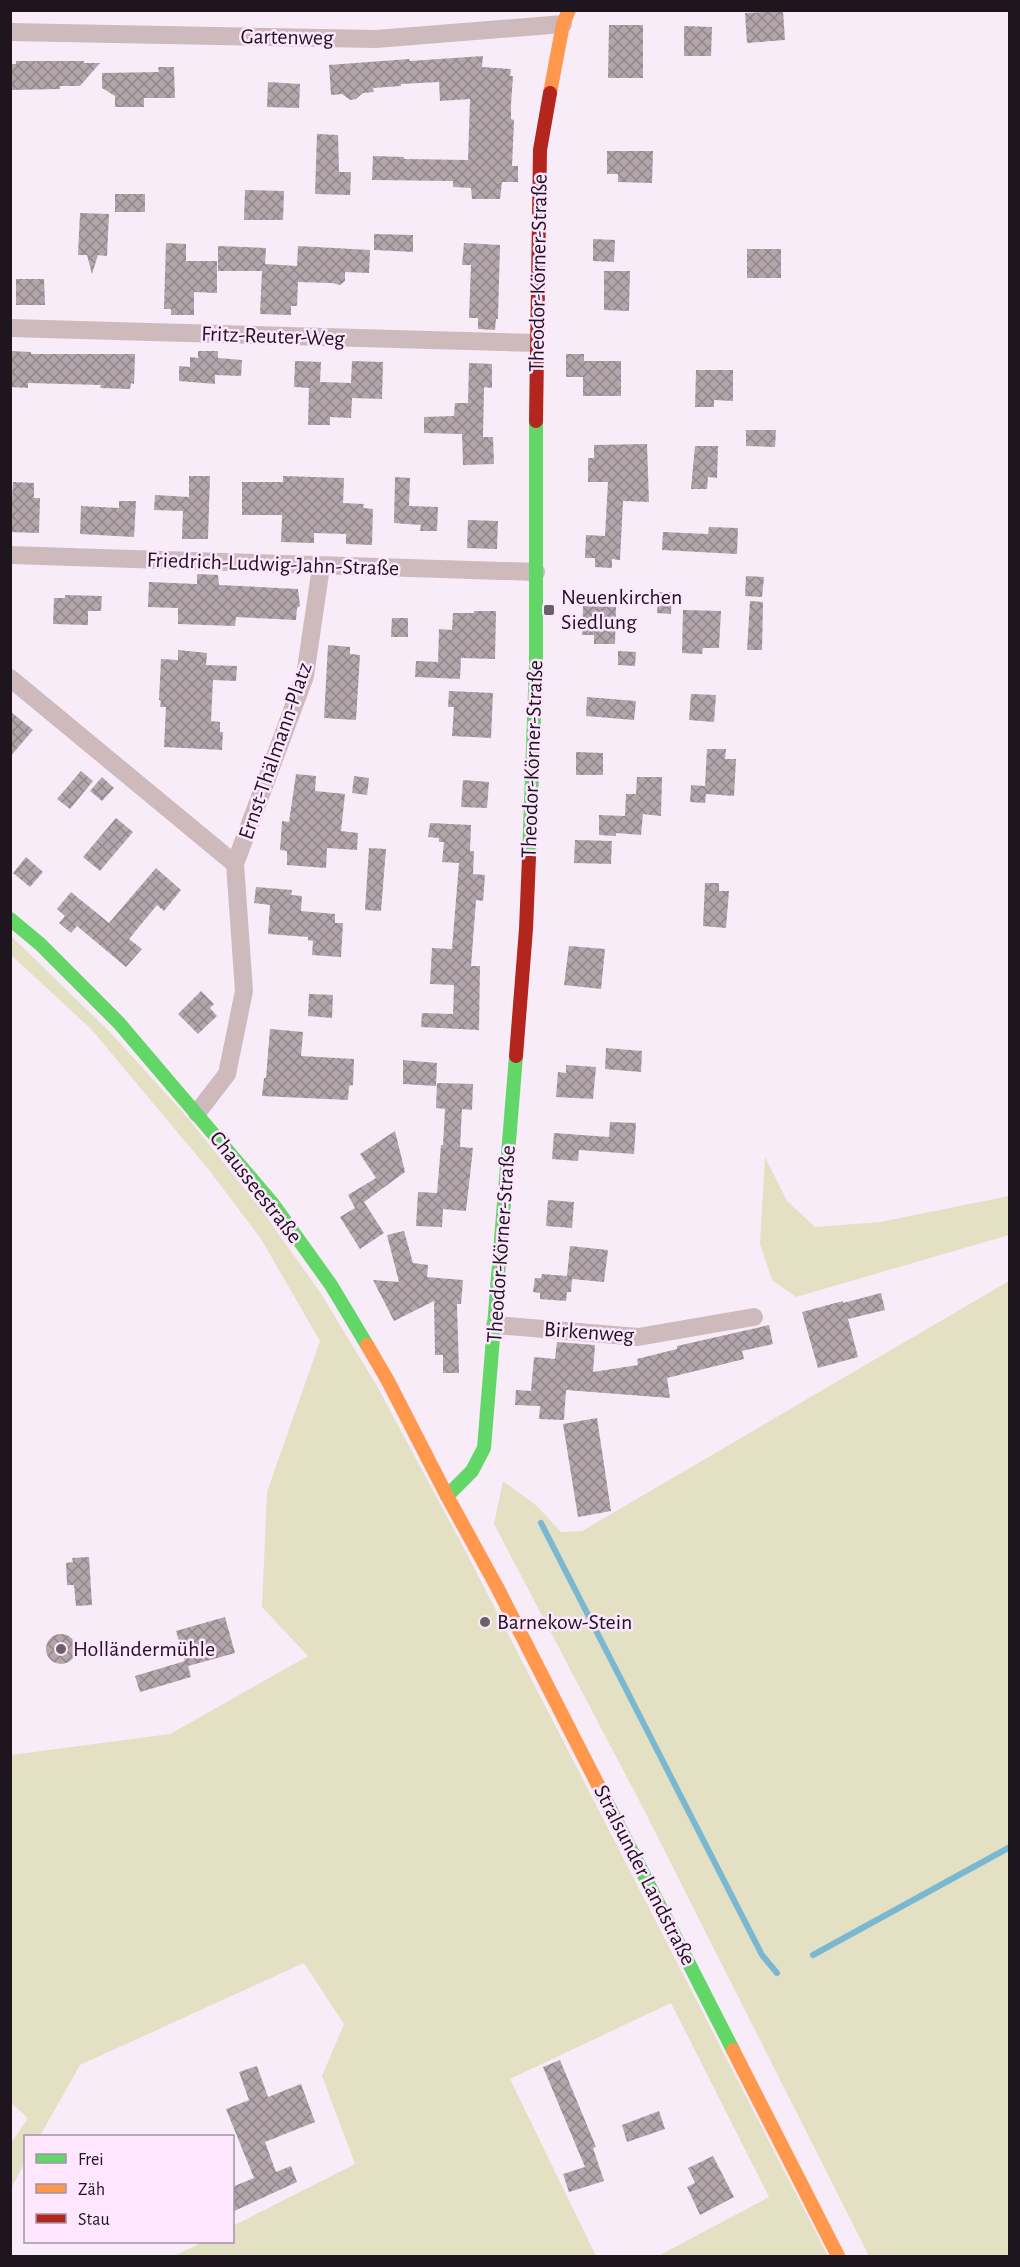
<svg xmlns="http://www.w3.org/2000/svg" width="1020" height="2267" font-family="'Alegreya Sans',sans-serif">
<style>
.green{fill:#e4e0c3}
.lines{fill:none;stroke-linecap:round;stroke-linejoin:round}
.stream{stroke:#7ab8d2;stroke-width:6}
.building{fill:url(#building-cross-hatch)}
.street{stroke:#cebabc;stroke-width:18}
.fast{stroke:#63d668;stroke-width:14}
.slow{stroke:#ff974d;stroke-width:14}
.jam{stroke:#b3261e;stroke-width:14}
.poi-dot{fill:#6b606b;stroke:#fee6ff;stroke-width:2}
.labels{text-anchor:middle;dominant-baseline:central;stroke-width:5;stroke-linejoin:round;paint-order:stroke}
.street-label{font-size:22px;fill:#1e151e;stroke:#fee6ff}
.poi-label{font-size:22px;fill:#1e151e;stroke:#fee6ff;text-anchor:start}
</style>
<defs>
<pattern id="building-cross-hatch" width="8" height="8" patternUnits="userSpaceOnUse" patternTransform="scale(1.5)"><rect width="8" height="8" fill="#b2a6ab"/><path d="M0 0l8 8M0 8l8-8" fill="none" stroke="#90868b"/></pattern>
</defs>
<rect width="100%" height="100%" fill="#f9ecf9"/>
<g class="green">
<path d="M11,936L109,1031L188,1118L263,1212L320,1292L377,1386L466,1552L828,2256H658L769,2197L671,2003L510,2079L596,2256H174L203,2242H232L233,2226L355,2164L322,2076L344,2024L304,1963L80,2065L40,2136H26L25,2162L11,2189V2143L28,2118L10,2102L11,1755L170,1734L308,1656L262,1607L267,1492L320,1341L261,1239L209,1170L91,1029L11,955Z"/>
<path d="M765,1157L787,1201L815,1227L880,1222L1009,1196V1235L796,1297L772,1280L760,1244Z"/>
<path d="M1009,1281V2256H869L643,1808L494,1524L503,1481L537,1506L561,1532L582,1531Z"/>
</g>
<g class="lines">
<g class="stream">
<path d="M541,1523L762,1955L777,1973"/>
<path d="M813,1955L1010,1847"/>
</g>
</g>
<g class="building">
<path d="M783,11L785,40L747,43L745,13Z"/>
<path d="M609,25H643V78H608Z"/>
<path d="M684,26L712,27L711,56H684Z"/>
<path d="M483,56L482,67L511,69L510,76H513L511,104V119L514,120L512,166H518V182H502L500,199H472L471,188L453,187V181L372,180L373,156L404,157V159L468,160L470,99L440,101L439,82L401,84V86L373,88L374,92L363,93L356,99L350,100L342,94L331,95L329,65L409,59L410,61Z"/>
<path d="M16,61H84V63H100L80,86H60V89L10,90V64H16Z"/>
<path d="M158,67H174L175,98H144V107H115V96L102,88V73L159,72Z"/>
<path d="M268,82L300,84L299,108L267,107Z"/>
<path d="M317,134L338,135L339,172H351L350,195L315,194Z"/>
<path d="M607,151H653L652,183L618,182V174H607Z"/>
<path d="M245,190L284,191L283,220H244Z"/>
<rect x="115" y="194" width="30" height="18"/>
<path d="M80,213L109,214L107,256L98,255L92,274L87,255H78Z"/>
<path d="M374,234L413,235V252L374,250Z"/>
<path d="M593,239L615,240L614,262L593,261Z"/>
<path d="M166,243L186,244V261H217V293L194,292V315H171V309H164Z"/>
<path d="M464,243L500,245L498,319H496L495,330L478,329V318H469L471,265H462Z"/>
<path d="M218,246L266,248L265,264L297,266L298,246L370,250L369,273L345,272V281L340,285L332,283L298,282L297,306H291V315L260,314L262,271H218Z"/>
<rect x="747" y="249" width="34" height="29"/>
<path d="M604,271H630L629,311L604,310Z"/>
<path d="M16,279H44L45,305H16Z"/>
<path d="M10,351L31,352V354H135L134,384L131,383L130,389L100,388L101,385L28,383V388L11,387Z"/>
<path d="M198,351H218V358L242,360L241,376L215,375V384L179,381V366L190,367V357L198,358Z"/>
<path d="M566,354H584V361H621V396H583V377H566Z"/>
<path d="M295,361L321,362L320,382L351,383L352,361L383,362L382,399L352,398L351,418L330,417V425H308L309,388L294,387Z"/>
<path d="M469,363L492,364V388L484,387L483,437H493L494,464L463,465L462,434L424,433V417L454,416L455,403H468Z"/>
<path d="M696,370H733V401L714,400V407H695Z"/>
<path d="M746,430H776L775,447L746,446Z"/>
<path d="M647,444L649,502L623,501L620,560L612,559V568L595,567V558H585L586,535L605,536L608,482H588V458H594V445Z"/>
<path d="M695,446H718L717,478L708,477L707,489H691Z"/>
<path d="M189,476H210L208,539H182L183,511L154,510L155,495L189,497Z"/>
<path d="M283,476L344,478L343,503L364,504L363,508L373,509L372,545L346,544V534L314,533V543L281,542L282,515H242V482H283Z"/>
<path d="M395,477L410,478L409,506L438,507L437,531H420L421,525L394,523Z"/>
<path d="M13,482L34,483V498H40L39,533L10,532Z"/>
<path d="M119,501H136L134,537L80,534L81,506L119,508Z"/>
<path d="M468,520L498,521L497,549L467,548Z"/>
<path d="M709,527L738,528L737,554L662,550L663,532L708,534Z"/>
<path d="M197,574L218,575L219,585L298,589L300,606L297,608L296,620L236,617L235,626L178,624V608L148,607L149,582L197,584Z"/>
<path d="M746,576L764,577L762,597L745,596Z"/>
<path d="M658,592H672L671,614L657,613Z"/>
<path d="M65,595L102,596L101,611H88V625L53,624L54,598H65Z"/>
<path d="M750,601L763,602L762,650H747Z"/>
<path d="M583,606L616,607L615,644H594V635H582Z"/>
<path d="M683,610L721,611L719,648H703L702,654L682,653Z"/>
<path d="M474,611H496L495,659L461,658L460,679L415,677L416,661L438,662L439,629L452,630L453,613H474Z"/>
<path d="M392,618H408V637H391Z"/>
<path d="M328,645L350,647V654L360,655L356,720L324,718Z"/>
<path d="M178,650L207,653L206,665L237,666L236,681L213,680L211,721L220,722V732H223L222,750L164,747L166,707H160L161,701L159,700L161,659L178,660Z"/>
<path d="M618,651L636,652L635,666L618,665Z"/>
<path d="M449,691L493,693L491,738L452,736L454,707H448Z"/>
<path d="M691,694L716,695L714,722L689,720Z"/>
<path d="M587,697L636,701L634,720L586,716Z"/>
<path d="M10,711L33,730L10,757Z"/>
<path d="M707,749H726L725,759H736L734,796L706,794L705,803L690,802L691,785L705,786Z"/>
<path d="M576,752L603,753V775H576Z"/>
<path d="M81,771L93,781L70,809L57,799Z"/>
<path d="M296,774L316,776L315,791L345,794L341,831L358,833L357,850L327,848L326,868L287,865V851L280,850L282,821L289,822Z"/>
<path d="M354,776L369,778L367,795L352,793Z"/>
<path d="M102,777L114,788L102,801L90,791Z"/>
<path d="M637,777H662L661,816L643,814L641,835L616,833V836L599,835V815L625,816L626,794H636Z"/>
<path d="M463,780L489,782L487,808L461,807Z"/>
<path d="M116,818L133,832L100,871L83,857Z"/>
<path d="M430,823L471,825L470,851H474L473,874L485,875L483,901L476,900L471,966H480L479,1030L421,1027L422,1013L453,1014L454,985L430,984L432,948L452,949L459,863L442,862L444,842H439V838L428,837Z"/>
<path d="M575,840L612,841L611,864L574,863Z"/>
<path d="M369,848L386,849L381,911L365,910Z"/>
<path d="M26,857L43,872L30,887L13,873Z"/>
<path d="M156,868L181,890L164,911L157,905L129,939L142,949L126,967L77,926L71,933L59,923L65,916L57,909L71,892L109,923Z"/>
<path d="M705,883H719V891H729L726,928L703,926Z"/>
<path d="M256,887L292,890L291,895L302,896L301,911L335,914V923H343L341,957L312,955L313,941L308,940V937L268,934L270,905L254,903Z"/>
<path d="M569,946L605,949L601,989L564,985Z"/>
<path d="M201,991L214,1004L210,1008L217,1016L198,1034L178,1014Z"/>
<path d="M309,994L333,995L332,1018L308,1016Z"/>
<path d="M270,1029L303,1032L301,1056L354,1059L353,1085L349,1086L348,1100L262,1096L264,1078H266Z"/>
<path d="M606,1048L642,1051L641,1072L605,1069Z"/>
<path d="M403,1060L437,1063L436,1086L403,1084Z"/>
<path d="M566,1065L596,1067L593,1099L556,1097L558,1072L566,1073Z"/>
<path d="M437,1083L473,1084L472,1110L462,1109L460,1147L473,1148L466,1211L443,1209L442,1227L416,1226L418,1192L437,1193L441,1145H443L445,1109L436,1108Z"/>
<path d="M610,1122L636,1123L634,1154L579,1150L578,1161L552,1159L554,1133L609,1137Z"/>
<path d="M395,1131L405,1172L364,1202L384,1233L360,1249L340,1217L355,1208L348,1195L376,1178L360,1154Z"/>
<path d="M548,1200L574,1202L572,1228L546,1226Z"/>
<path d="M404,1231L413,1263L428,1265L427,1277L463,1280L461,1304H457L459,1373H443V1355H435L434,1301L394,1321L373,1280L399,1282L387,1235Z"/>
<path d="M570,1246L608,1250L604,1282L572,1279L571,1292H567L566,1301L540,1299V1293L533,1292L535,1278H541L542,1274L567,1276Z"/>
<path d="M881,1293L885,1310L848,1319L858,1357L818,1368L802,1312L843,1301V1303Z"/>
<path d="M769,1325L773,1344L742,1351L744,1359L667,1378L670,1398L566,1390L564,1420L539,1419L540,1406L515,1405L516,1390L531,1391L534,1357L555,1359L557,1342L595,1345L593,1372L638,1365L637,1359L677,1349V1346Z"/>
<path d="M597,1418L611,1511L578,1517L563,1424Z"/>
<path d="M89,1557L92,1605L76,1606L74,1585H67L66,1563L73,1562L72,1558Z"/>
<path d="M225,1617L235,1653L188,1666L191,1677L140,1692L135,1676L185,1661L176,1631Z"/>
<circle cx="61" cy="1649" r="15"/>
<path d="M560,2060L596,2147L593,2148L604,2181L569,2192L563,2174L585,2167L543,2067Z"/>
<path d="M257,2066L268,2097L301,2084L315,2122L265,2142L276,2172L291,2166L297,2182L232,2212V2187L254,2178L226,2109L249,2100L239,2072Z"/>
<path d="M659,2111L665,2129L627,2142L622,2125Z"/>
<path d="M713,2156L734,2197L700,2215L687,2187L695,2183L688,2168Z"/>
</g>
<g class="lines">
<g class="street">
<path d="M10,32L376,39L563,24"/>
<path d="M10,328L536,343"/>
<path d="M10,555L536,572"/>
<path d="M10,678L235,864"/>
<path d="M197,1113L227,1074L244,991L235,864L305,676L321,567"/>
<path d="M495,1325L638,1337L754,1317"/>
</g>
<g class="fast">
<path d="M529,857L536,663V421"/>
<path d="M10,919L40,944L119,1023L273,1204L331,1285L367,1345"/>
<path d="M447,1496L472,1471L484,1448L516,1056"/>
<path d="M598,1785L733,2050"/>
</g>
<g class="slow">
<path d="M550,93L563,24L569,10"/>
<path d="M367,1345L388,1381L447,1496L497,1587L598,1785"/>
<path d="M733,2050L838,2256"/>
</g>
<g class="jam">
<path d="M536,421L540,150L550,93"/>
<path d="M516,1056L526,929L529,857"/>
</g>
</g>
<g class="poi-dot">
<rect x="543" y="604" width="12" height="12" rx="3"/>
<circle cx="485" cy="1622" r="6"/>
<circle cx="61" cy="1649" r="6"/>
</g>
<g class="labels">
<g class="street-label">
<text transform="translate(287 37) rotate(1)">Gartenweg</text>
<text transform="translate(538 273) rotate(-89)">Theodor-Körner-Straße</text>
<text transform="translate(273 336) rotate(2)">Fritz-Reuter-Weg</text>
<text transform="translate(273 564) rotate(2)">Friedrich-Ludwig-Jahn-Straße</text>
<text transform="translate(275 751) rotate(-71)">Ernst-Thälmann-Platz</text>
<text transform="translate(532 759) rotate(-88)">Theodor-Körner-Straße</text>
<text transform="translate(256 1187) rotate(52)">Chausseestraße</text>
<text transform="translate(501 1244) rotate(-86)">Theodor-Körner-Straße</text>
<text transform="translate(589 1332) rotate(4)">Birkenweg</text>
<text transform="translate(645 1875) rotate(63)">Stralsunder Landstraße</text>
</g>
<g class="poi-label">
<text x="561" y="597">Neuenkirchen<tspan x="561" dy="25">Siedlung</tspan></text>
<text x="497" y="1622">Barnekow-Stein</text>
<text x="73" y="1649">Holländermühle</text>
</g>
</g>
<rect width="1020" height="2267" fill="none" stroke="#1e151e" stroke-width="24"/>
<rect x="24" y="2135" width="210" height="108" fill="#fee6ff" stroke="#a492a5" stroke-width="1.5"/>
<rect x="36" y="2154" width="30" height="9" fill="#63d668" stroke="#a492a5" stroke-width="1.5"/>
<text x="78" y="2165" font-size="18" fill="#1e151e">Frei</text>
<rect x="36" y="2184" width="30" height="9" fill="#ff974d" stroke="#a492a5" stroke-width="1.5"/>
<text x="78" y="2195" font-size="18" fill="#1e151e">Zäh</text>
<rect x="36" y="2214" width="30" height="9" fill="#b3261e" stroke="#a492a5" stroke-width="1.5"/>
<text x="78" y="2225" font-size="18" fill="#1e151e">Stau</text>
</svg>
